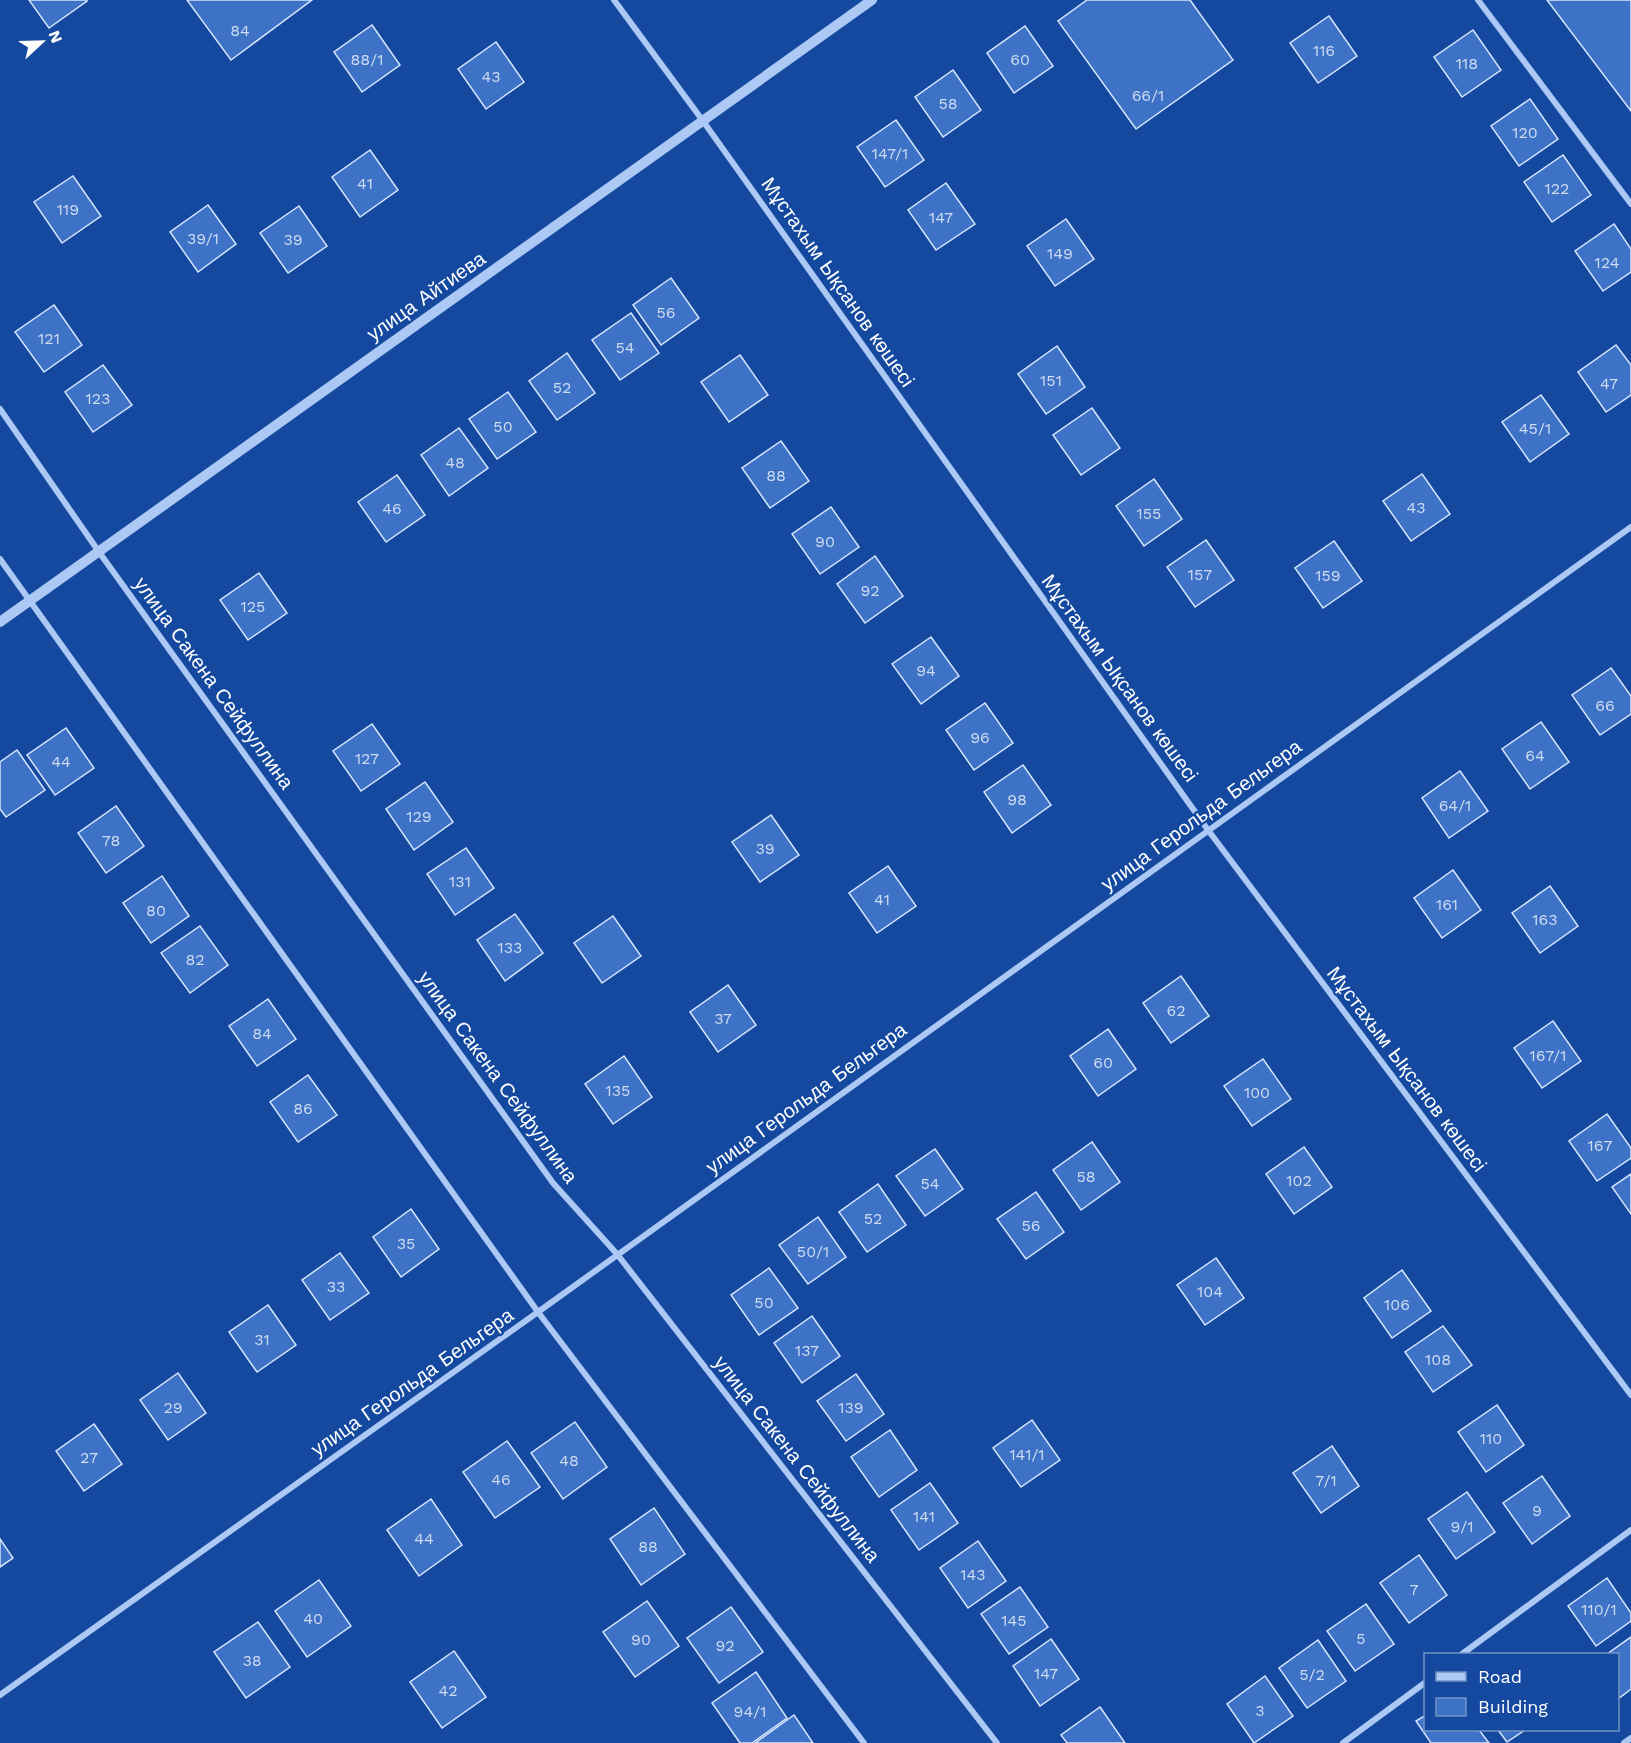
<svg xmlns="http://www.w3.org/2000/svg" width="1631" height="1743" font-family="'Work Sans',sans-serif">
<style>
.building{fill:#3d72c6;stroke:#d5e5fd;stroke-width:1.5}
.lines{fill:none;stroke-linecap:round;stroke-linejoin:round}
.minor{stroke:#acc8f4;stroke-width:6}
.tertiary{stroke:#acc8f4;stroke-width:10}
.labels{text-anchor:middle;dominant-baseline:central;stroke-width:4.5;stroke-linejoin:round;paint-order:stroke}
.number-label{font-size:16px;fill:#cedcf1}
.street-label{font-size:20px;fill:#fff;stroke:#14499f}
</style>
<rect width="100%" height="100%" fill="#14499f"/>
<g class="building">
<path d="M29,0H87V1L49,28Z"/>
<path d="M187,0H312L231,60Z"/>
<path d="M1087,0H1190L1233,60L1136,129L1058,21Z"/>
<path d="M1547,0H1631V111Z"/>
<path d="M1329,16L1357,56L1318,83L1290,43Z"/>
<path d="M372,25L400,65L362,92L334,52Z"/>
<path d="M1025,26L1053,66L1014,93L987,53Z"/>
<path d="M1473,30L1501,70L1462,97L1434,57Z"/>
<path d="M496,42L524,82L486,109L458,69Z"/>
<path d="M953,70L981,110L943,137L915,97Z"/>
<path d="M1530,99L1558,139L1519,166L1491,126Z"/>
<path d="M896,120L924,160L885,187L857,147Z"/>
<path d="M370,150L398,190L360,217L332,177Z"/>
<path d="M1563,155L1591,195L1552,222L1524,182Z"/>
<path d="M73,176L101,216L62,243L34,202Z"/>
<path d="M946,183L975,224L936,250L908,210Z"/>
<path d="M208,205L236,244L198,272L170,232Z"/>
<path d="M299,206L327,246L288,273L260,233Z"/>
<path d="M1066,219L1094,259L1055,286L1027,246Z"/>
<path d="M1614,224L1631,249V272L1603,291L1575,251Z"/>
<path d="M671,278L699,318L661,345L633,305Z"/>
<path d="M54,305L82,345L44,372L15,332Z"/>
<path d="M631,313L659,353L620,380L592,340Z"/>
<path d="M1616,345L1631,365V395L1606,412L1578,372Z"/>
<path d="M1057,346L1085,387L1046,414L1018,374Z"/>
<path d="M567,353L595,393L557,420L529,381Z"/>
<path d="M740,355L768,395L729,422L701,382Z"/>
<path d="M103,365L132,405L93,432L65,392Z"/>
<path d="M508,392L536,432L497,459L469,419Z"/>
<path d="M1541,395L1569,434L1530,462L1502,422Z"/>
<path d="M1092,408L1120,448L1081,475L1053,435Z"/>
<path d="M459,428L488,468L449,496L421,455Z"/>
<path d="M781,441L809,481L770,508L742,468Z"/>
<path d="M1422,474L1450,514L1411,541L1383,501Z"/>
<path d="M397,475L425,515L386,542L358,502Z"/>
<path d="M1154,479L1182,519L1144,546L1116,506Z"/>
<path d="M831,507L859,547L820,574L792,534Z"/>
<path d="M1206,540L1234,580L1195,607L1167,567Z"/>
<path d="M1334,541L1362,581L1323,608L1295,568Z"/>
<path d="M875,556L903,596L865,623L837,584Z"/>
<path d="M259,573L287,613L248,640L220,600Z"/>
<path d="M931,637L959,676L921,704L892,664Z"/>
<path d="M1611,668L1631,696V714L1600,735L1572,695Z"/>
<path d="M985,703L1013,743L974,770L946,730Z"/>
<path d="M1541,722L1569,762L1530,789L1502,749Z"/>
<path d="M372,724L400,764L361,791L333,751Z"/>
<path d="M66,728L94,768L55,795L27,755Z"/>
<path d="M17,750L45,790L6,817L0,809V762Z"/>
<path d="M1023,765L1051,805L1012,833L984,792Z"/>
<path d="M1460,771L1488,811L1449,838L1422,798Z"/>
<path d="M425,782L453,822L414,850L386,809Z"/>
<path d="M116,806L144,846L106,873L78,833Z"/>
<path d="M771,815L799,855L760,882L732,842Z"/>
<path d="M466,848L494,888L455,915L427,874Z"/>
<path d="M888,866L916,906L877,933L849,893Z"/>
<path d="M1453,870L1481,910L1442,938L1414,898Z"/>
<path d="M162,876L189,916L151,943L123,903Z"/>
<path d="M1550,886L1578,926L1540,953L1512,913Z"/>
<path d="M515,914L543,953L505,981L477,940Z"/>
<path d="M613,916L641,956L602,983L574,943Z"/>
<path d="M200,926L228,965L190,993L161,953Z"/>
<path d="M1181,976L1209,1016L1171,1043L1143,1003Z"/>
<path d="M728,985L756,1025L718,1052L690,1012Z"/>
<path d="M268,999L296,1039L257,1066L229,1026Z"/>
<path d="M1553,1021L1581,1061L1542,1088L1514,1048Z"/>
<path d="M1108,1029L1136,1069L1098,1096L1070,1056Z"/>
<path d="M624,1056L652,1097L613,1124L585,1084Z"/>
<path d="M1263,1059L1291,1099L1252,1126L1224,1086Z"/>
<path d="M308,1075L337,1115L298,1142L270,1102Z"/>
<path d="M1607,1114L1631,1148V1158L1597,1181L1569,1141Z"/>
<path d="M1092,1142L1120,1182L1081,1210L1053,1170Z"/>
<path d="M1304,1147L1332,1187L1294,1214L1266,1174Z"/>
<path d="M935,1149L963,1189L925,1216L896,1176Z"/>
<path d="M1631,1174V1214L1612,1187Z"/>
<path d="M878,1184L906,1225L867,1252L839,1212Z"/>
<path d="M1036,1192L1064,1232L1026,1259L997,1219Z"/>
<path d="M411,1209L439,1249L401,1277L373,1237Z"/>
<path d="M818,1217L846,1257L808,1284L779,1245Z"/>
<path d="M340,1253L369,1293L330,1320L302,1280Z"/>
<path d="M1216,1258L1244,1298L1205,1325L1177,1285Z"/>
<path d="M769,1268L798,1308L759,1335L731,1295Z"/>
<path d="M1402,1270L1431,1311L1392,1338L1364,1298Z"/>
<path d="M268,1305L296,1345L257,1372L229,1332Z"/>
<path d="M812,1316L840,1356L802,1383L774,1343Z"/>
<path d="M1443,1326L1472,1365L1433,1392L1405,1352Z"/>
<path d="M178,1373L206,1413L168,1440L140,1400Z"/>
<path d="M856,1374L884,1414L846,1441L817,1401Z"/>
<path d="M1497,1405L1524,1445L1486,1472L1458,1432Z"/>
<path d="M1032,1420L1060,1460L1021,1487L993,1448Z"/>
<path d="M575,1422L607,1467L563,1499L531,1453Z"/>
<path d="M94,1424L122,1464L84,1491L56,1451Z"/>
<path d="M890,1430L917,1470L879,1497L851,1457Z"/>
<path d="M507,1441L540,1487L495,1518L463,1472Z"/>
<path d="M1332,1446L1359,1486L1321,1513L1293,1473Z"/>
<path d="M1542,1476L1570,1516L1532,1544L1503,1503Z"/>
<path d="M930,1483L958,1523L919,1550L891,1510Z"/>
<path d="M1467,1492L1495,1532L1456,1559L1428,1519Z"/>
<path d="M431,1499L462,1545L419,1576L387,1530Z"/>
<path d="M654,1508L685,1554L641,1585L610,1539Z"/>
<path d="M0,1539L13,1558L0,1567Z"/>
<path d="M978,1541L1006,1581L968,1608L940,1568Z"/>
<path d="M1419,1555L1447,1595L1409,1623L1380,1583Z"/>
<path d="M1607,1578L1631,1613V1621L1596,1646L1568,1606Z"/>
<path d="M319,1580L351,1626L307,1657L275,1611Z"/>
<path d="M1020,1587L1048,1627L1009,1654L981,1614Z"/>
<path d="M647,1601L679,1646L635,1677L603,1632Z"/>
<path d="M1366,1604L1394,1644L1355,1671L1327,1631Z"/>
<path d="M731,1607L763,1652L719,1683L687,1638Z"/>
<path d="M258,1622L290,1667L246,1698L214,1652Z"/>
<path d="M1631,1637V1689L1618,1699V1654H1607Z"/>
<path d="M1051,1639L1079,1679L1040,1706L1013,1666Z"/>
<path d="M1318,1640L1346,1681L1307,1708L1279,1668Z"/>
<path d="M454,1651L486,1697L442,1728L410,1682Z"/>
<path d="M756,1672L787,1718L752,1743H740L712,1703Z"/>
<path d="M1265,1676L1293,1716L1254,1743L1227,1704Z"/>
<path d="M1100,1707L1125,1743H1067L1061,1735Z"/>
<path d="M794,1715L813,1743H755Z"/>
<path d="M1426,1715V1730H1479L1489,1743H1431L1416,1721Z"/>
<path d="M1498,1730H1525L1507,1742Z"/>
</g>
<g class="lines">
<g class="minor">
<path d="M614,0L703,121L1208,830L1631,1395"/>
<path d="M1478,0L1631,204"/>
<path d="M0,409L99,552L553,1183L617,1254L997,1743"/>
<path d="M0,559L538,1312L864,1743"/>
<path d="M1462,1654L1631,1530"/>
<path d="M0,1695L538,1312L1631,527"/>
<path d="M1343,1743L1426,1682"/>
<path d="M1624,1743L1631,1738"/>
</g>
<path class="tertiary" d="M0,622L872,0"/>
</g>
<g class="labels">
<g class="number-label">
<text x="240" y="30">84</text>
<text x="1324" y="50">116</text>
<text x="367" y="59">88/1</text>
<text x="1020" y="59">60</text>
<text x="1467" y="63">118</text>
<text x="491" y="76">43</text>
<text x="1148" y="95">66/1</text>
<text x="948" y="103">58</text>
<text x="1525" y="132">120</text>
<text x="890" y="153">147/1</text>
<text x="365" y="183">41</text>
<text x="1557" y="188">122</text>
<text x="68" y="209">119</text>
<text x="941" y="217">147</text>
<text x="203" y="238">39/1</text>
<text x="293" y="239">39</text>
<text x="1060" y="253">149</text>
<text x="1607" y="262">124</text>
<text x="666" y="312">56</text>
<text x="49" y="338">121</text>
<text x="625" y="347">54</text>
<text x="1051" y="380">151</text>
<text x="1609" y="383">47</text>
<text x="562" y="387">52</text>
<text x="98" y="398">123</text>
<text x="503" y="426">50</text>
<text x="1535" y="428">45/1</text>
<text x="455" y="462">48</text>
<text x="776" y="475">88</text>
<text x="1416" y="507">43</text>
<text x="392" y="508">46</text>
<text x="1149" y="513">155</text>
<text x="825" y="541">90</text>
<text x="1200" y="574">157</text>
<text x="1328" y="575">159</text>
<text x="870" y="590">92</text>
<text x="253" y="606">125</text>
<text x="926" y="670">94</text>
<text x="1605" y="705">66</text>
<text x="980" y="737">96</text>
<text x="1535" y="755">64</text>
<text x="367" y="758">127</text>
<text x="61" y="761">44</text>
<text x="1017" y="799">98</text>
<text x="1455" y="805">64/1</text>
<text x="419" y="816">129</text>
<text x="111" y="840">78</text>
<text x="765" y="848">39</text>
<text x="460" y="881">131</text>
<text x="882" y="899">41</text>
<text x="1447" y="904">161</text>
<text x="156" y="910">80</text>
<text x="1545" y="919">163</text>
<text x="510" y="947">133</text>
<text x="195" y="959">82</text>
<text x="1176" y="1010">62</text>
<text x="723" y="1018">37</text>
<text x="262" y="1033">84</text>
<text x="1548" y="1055">167/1</text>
<text x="1103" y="1062">60</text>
<text x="618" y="1090">135</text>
<text x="1257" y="1092">100</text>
<text x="303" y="1108">86</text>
<text x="1600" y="1145">167</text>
<text x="1086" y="1176">58</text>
<text x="1299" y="1180">102</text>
<text x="930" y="1183">54</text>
<text x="873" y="1218">52</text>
<text x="1031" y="1225">56</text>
<text x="406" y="1243">35</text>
<text x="813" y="1251">50/1</text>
<text x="336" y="1286">33</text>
<text x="1210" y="1291">104</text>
<text x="764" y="1302">50</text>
<text x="1397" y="1304">106</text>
<text x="262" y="1339">31</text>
<text x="807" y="1350">137</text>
<text x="1438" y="1359">108</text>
<text x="173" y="1407">29</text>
<text x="851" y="1407">139</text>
<text x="1491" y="1438">110</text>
<text x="1027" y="1454">141/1</text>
<text x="89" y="1457">27</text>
<text x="569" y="1460">48</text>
<text x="501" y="1479">46</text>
<text x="1326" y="1480">7/1</text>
<text x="1537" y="1510">9</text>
<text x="924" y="1516">141</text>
<text x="1462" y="1526">9/1</text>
<text x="424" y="1538">44</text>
<text x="648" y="1546">88</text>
<text x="973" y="1574">143</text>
<text x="1414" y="1589">7</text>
<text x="1599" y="1609">110/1</text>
<text x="313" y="1618">40</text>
<text x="1014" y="1620">145</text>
<text x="1361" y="1638">5</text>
<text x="641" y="1639">90</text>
<text x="725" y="1645">92</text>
<text x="252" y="1660">38</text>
<text x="1046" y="1673">147</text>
<text x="1312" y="1674">5/2</text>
<text x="448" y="1690">42</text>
<text x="1260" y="1710">3</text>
<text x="750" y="1711">94/1</text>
</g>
<g class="street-label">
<text transform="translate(838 282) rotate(55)">Мұстахым Ықсанов көшесі</text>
<text transform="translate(426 296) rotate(-35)">улица Айтиева</text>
<text transform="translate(1120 678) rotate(54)">Мұстахым Ықсанов көшесі</text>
<text transform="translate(214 683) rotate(54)">улица Сакена Сейфуллина</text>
<text transform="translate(1201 815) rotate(-36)">улица Герольда Бельгера</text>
<text transform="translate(1407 1069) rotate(53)">Мұстахым Ықсанов көшесі</text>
<text transform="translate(498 1077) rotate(54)">улица Сакена Сейфуллина</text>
<text transform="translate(806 1098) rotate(-36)">улица Герольда Бельгера</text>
<text transform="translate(412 1382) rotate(-35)">улица Герольда Бельгера</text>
<text transform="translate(797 1459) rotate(52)">улица Сакена Сейфуллина</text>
</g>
</g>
<rect x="1424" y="1653" width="195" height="78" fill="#14499f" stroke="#7292c5" stroke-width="1.5"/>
<rect x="1436" y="1672" width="30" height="9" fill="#acc8f4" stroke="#7292c5" stroke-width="1.5"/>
<text x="1478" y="1683" font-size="18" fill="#ffffff">Road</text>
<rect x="1436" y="1698" width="30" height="18" fill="#3d72c6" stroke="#7292c5" stroke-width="1.5"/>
<text x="1478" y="1713" font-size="18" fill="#ffffff">Building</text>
<g transform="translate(42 42) rotate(68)" stroke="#14499f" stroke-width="4.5" paint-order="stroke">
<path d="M0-4.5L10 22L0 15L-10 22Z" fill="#ffffff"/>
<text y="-9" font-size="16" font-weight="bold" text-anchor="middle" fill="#ffffff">N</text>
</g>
</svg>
